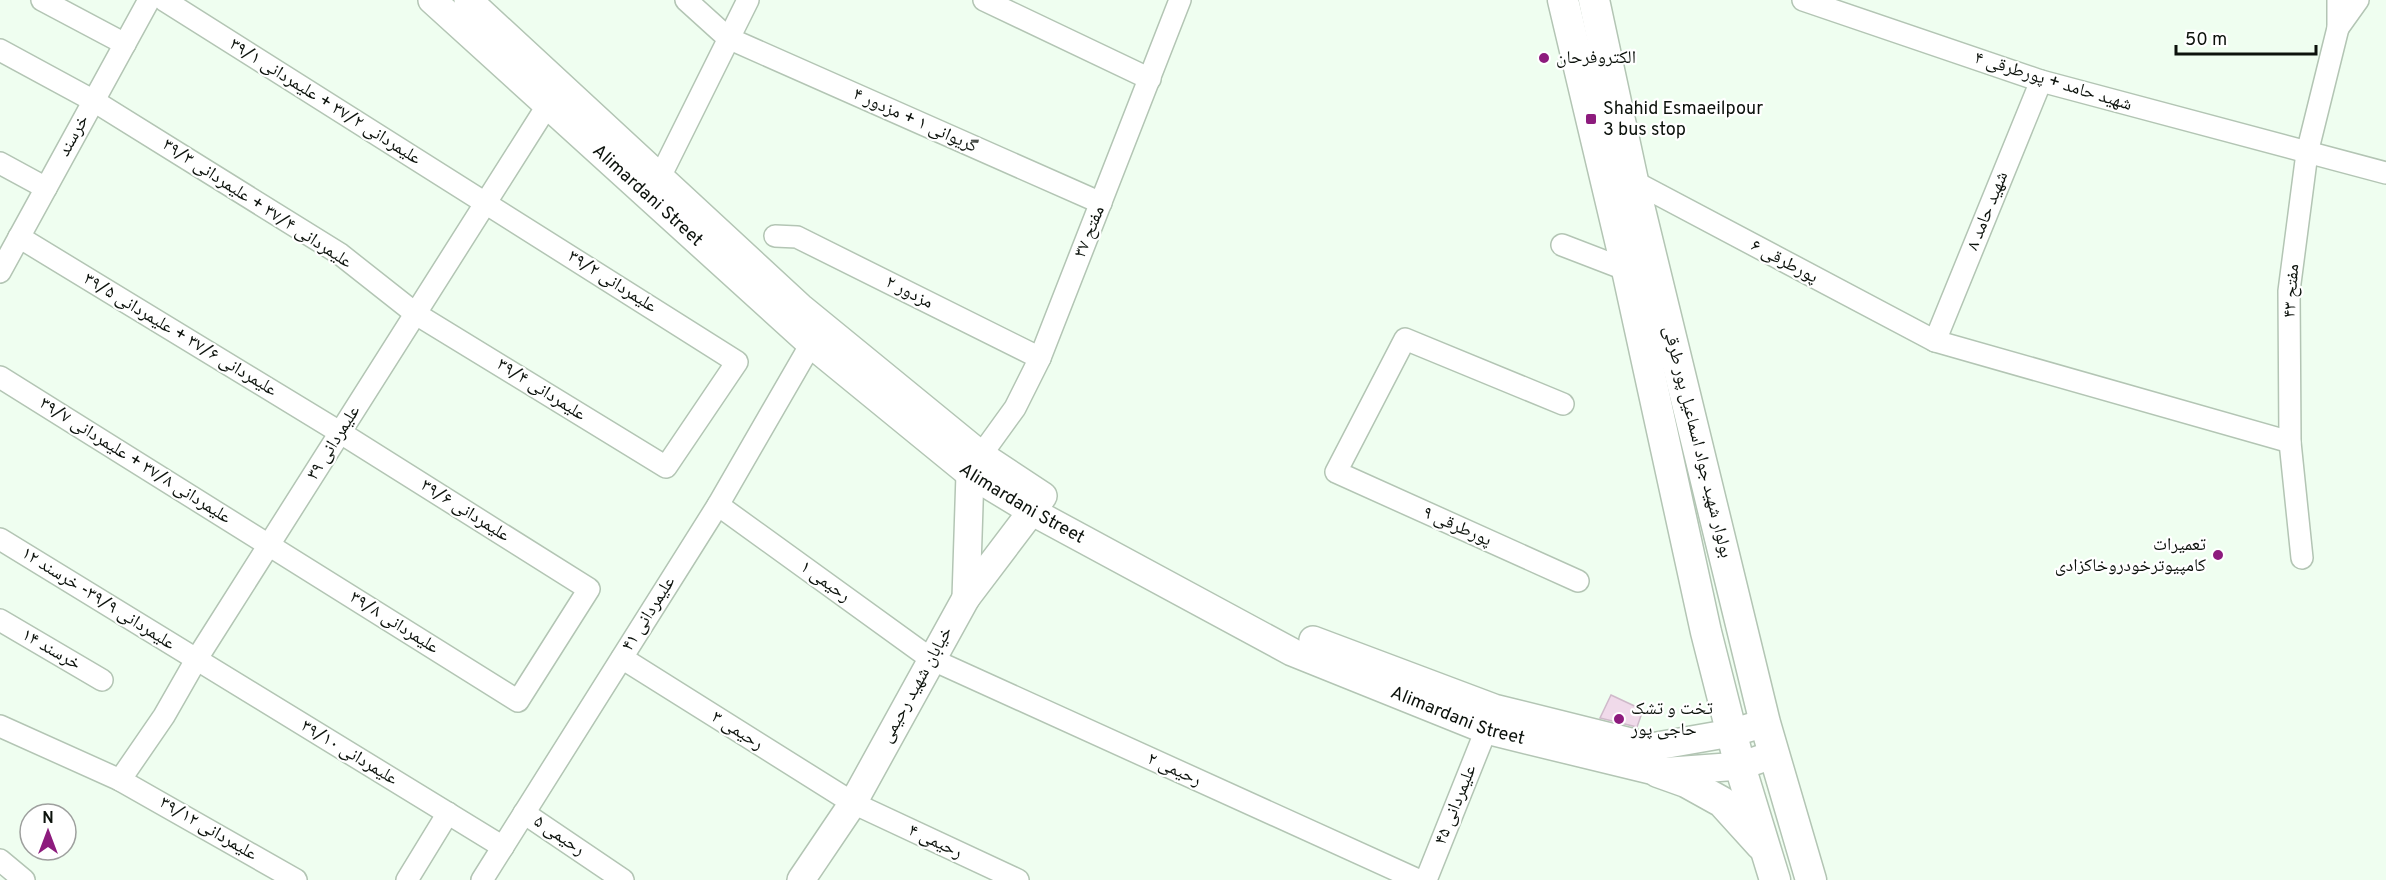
<svg xmlns="http://www.w3.org/2000/svg" width="2386" height="880" font-family="Overpass,'Noto Naskh Arabic',sans-serif">
<style>
.building{fill:#f0daea;stroke:#cfbaca;stroke-width:1.5}
.lines{fill:none;stroke-linecap:round;stroke-linejoin:round}
.minor-casing{stroke:#b3c5b4;stroke-width:24}
.tertiary-casing{stroke:#b3c5b4;stroke-width:30}
.secondary-casing{stroke:#b3c5b4;stroke-width:33}
.minor{stroke:#fff;stroke-width:21}
.tertiary{stroke:#fff;stroke-width:27}
.secondary{stroke:#fff;stroke-width:30}
.poi-dot{fill:#8d1b7d;stroke:#fff;stroke-width:2}
.labels{text-anchor:middle;dominant-baseline:central;stroke-width:4.5;stroke-linejoin:round;paint-order:stroke}
.poi-label{font-size:18px;fill:#0c120c;stroke:#fff;text-anchor:start}
.street-label{font-size:18px;fill:#0c120c;stroke:#fff}
</style>
<rect width="100%" height="100%" fill="#effef0"/>
<path class="building" d="M1611,695L1643,710L1637,727L1600,718Z"/>
<g class="lines">
<defs>
<g id="minor">
<path d="M42,0L125,44"/>
<path d="M686,0L728,38L1101,203"/>
<path d="M984,0L1150,79"/>
<path d="M1803,0L2041,81L2386,173"/>
<path d="M2338,28L2358,0"/>
<path d="M0,50L94,101L340,254L416,314L666,467L737,362L164,0"/>
<path d="M0,163L46,188"/>
<path d="M659,179L748,0"/>
<path d="M1633,181L1935,341L2290,442"/>
<path d="M775,236L797,237L1040,358"/>
<path d="M1562,245L1627,270"/>
<path d="M0,272L149,0"/>
<path d="M1935,341L2041,81"/>
<path d="M0,377L518,701L589,589L341,433L19,237"/>
<path d="M1563,404L1405,339L1336,472L1578,581"/>
<path d="M981,455L1015,408L1040,358L1180,0"/>
<path d="M718,505L931,659L1418,880"/>
<path d="M0,539L503,847"/>
<path d="M2302,558L2290,442L2289,291L2307,153L2338,28V0"/>
<path d="M0,620L102,680"/>
<path d="M622,658L853,803L1018,880"/>
<path d="M0,726L120,780L296,880"/>
<path d="M120,780L164,716L196,660L547,106"/>
<path d="M524,813L623,880"/>
<path d="M0,860L24,880"/>
<path d="M407,880L448,813"/>
<path d="M482,880L718,505L811,344"/>
<path d="M1426,880L1486,730"/>
</g>
<g id="tertiary">
<path id="s1" d="M432,0L811,344L970,474L1033,512L1292,652L1486,730L1658,772L1740,766L1775,754"/>
<path d="M468,0L800,307L981,455L1043,496"/>
<path d="M966,598L970,474L978,460"/>
<path d="M1313,640L1494,708L1651,747L1731,733L1765,723"/>
<path d="M801,880L853,803L966,598L1041,499"/>
</g>
<g id="secondary">
<path d="M1563,0L1627,270L1706,632L1740,766L1775,880"/>
<path d="M1594,0L1633,181L1765,723L1811,880"/>
<path d="M1658,772L1686,782L1722,802L1761,845"/>
</g>
</defs>
<use href="#minor" class="minor-casing"/>
<use href="#tertiary" class="tertiary-casing"/>
<use href="#secondary" class="secondary-casing"/>
<use href="#minor" class="minor"/>
<use href="#tertiary" class="tertiary"/>
<use href="#secondary" class="secondary"/>
</g>
<g class="poi-dot">
<circle cx="1544" cy="58" r="6"/>
<rect x="1585" y="113" width="12" height="12" rx="3"/>
<circle cx="2218" cy="555" r="6"/>
<circle cx="1619" cy="719" r="6"/>
</g>
<g class="labels">
<g class="poi-label">
<text x="1556" y="58">الکتروفرحان</text>
<text x="1603" y="109">Shahid Esmaeilpour<tspan x="1603" dy="21">3 bus stop</tspan></text>
<text x="2206" y="545" text-anchor="end">تعمیرات<tspan x="2206" dy="21">کامپیوترخودروخاکزادی</tspan></text>
<text x="1631" y="709">تخت و تشک<tspan x="1631" dy="21">حاجی پور</tspan></text>
</g>
<g class="street-label">
<text transform="translate(2053 82) rotate(17)">شهید حامد + پورطرقی ۴</text>
<text transform="translate(325 102) rotate(32)">علیمردانی ۳۷/۲ + علیمردانی ۳۹/۱</text>
<text transform="translate(915 121) rotate(24)">گریوانی ۱ + مزدور ۴</text>
<text transform="translate(74 136) rotate(-61)">خرسند</text>
<text stroke="none"><textPath href="#s1" startOffset="291">Alimardani Street</textPath></text>
<text transform="translate(257 204) rotate(33)">علیمردانی ۳۷/۴ + علیمردانی ۳۹/۳</text>
<text transform="translate(1988 211) rotate(-68)">شهید حامد ۸</text>
<text transform="translate(1090 232) rotate(-68)">مفتح ۳۷</text>
<text transform="translate(1784 262) rotate(28)">پورطرقی ۶</text>
<text transform="translate(612 282) rotate(32)">علیمردانی ۳۹/۲</text>
<text transform="translate(2292 291) rotate(-86)">مفتح ۴۳</text>
<text transform="translate(909 293) rotate(27)">مزدور ۲</text>
<text transform="translate(180 335) rotate(31)">علیمردانی ۳۷/۶ + علیمردانی ۳۹/۵</text>
<text transform="translate(541 390) rotate(32)">علیمردانی ۳۹/۴</text>
<text transform="translate(1697 442) rotate(76)">بولوار شهید جواد اسماعیل پور طرقی</text>
<text transform="translate(334 443) rotate(-58)">علیمردانی ۳۹</text>
<text transform="translate(135 461) rotate(32)">علیمردانی ۳۷/۸ + علیمردانی ۳۹/۷</text>
<text stroke="none"><textPath href="#s1" startOffset="777">Alimardani Street</textPath></text>
<text transform="translate(465 511) rotate(32)">علیمردانی ۳۹/۶</text>
<text transform="translate(1457 527) rotate(24)">پورطرقی ۹</text>
<text transform="translate(825 582) rotate(36)">رحیمی ۱</text>
<text transform="translate(98 599) rotate(32)">علیمردانی ۳۹/۹- خرسند ۱۲</text>
<text transform="translate(649 614) rotate(-58)">علیمردانی ۴۱</text>
<text transform="translate(394 623) rotate(32)">علیمردانی ۳۹/۸</text>
<text transform="translate(51 650) rotate(30)">خرسند ۱۴</text>
<text transform="translate(917 685) rotate(-61)">خیابان شهید رحیمی</text>
<text stroke="none"><textPath href="#s1" startOffset="1263">Alimardani Street</textPath></text>
<text transform="translate(737 731) rotate(32)">رحیمی ۳</text>
<text transform="translate(349 753) rotate(31)">علیمردانی ۳۹/۱۰</text>
<text transform="translate(1174 770) rotate(24)">رحیمی ۲</text>
<text transform="translate(1456 805) rotate(-68)">علیمردانی ۴۵</text>
<text transform="translate(208 829) rotate(30)">علیمردانی ۳۹/۱۲</text>
<text transform="translate(559 836) rotate(34)">رحیمی ۵</text>
<text transform="translate(935 842) rotate(25)">رحیمی ۴</text>
</g>
</g>
<g transform="translate(48 832)"><circle r="28" fill="#ffffff" stroke="#9ea09e" stroke-width="1.5"/>
<path d="M0-4.5L10 22L0 15L-10 22Z" fill="#8d1b7d"/>
<text y="-9" font-size="16" font-weight="bold" text-anchor="middle" fill="#0c120c">N</text>
</g>
<path d="M2176 45v9h140v-9" fill="none" stroke="#0c120c" stroke-width="3"/>
<text x="2185" y="45" font-size="18" fill="#0c120c" stroke="#ffffff" stroke-width="4.5" paint-order="stroke">50 m</text>
</svg>
